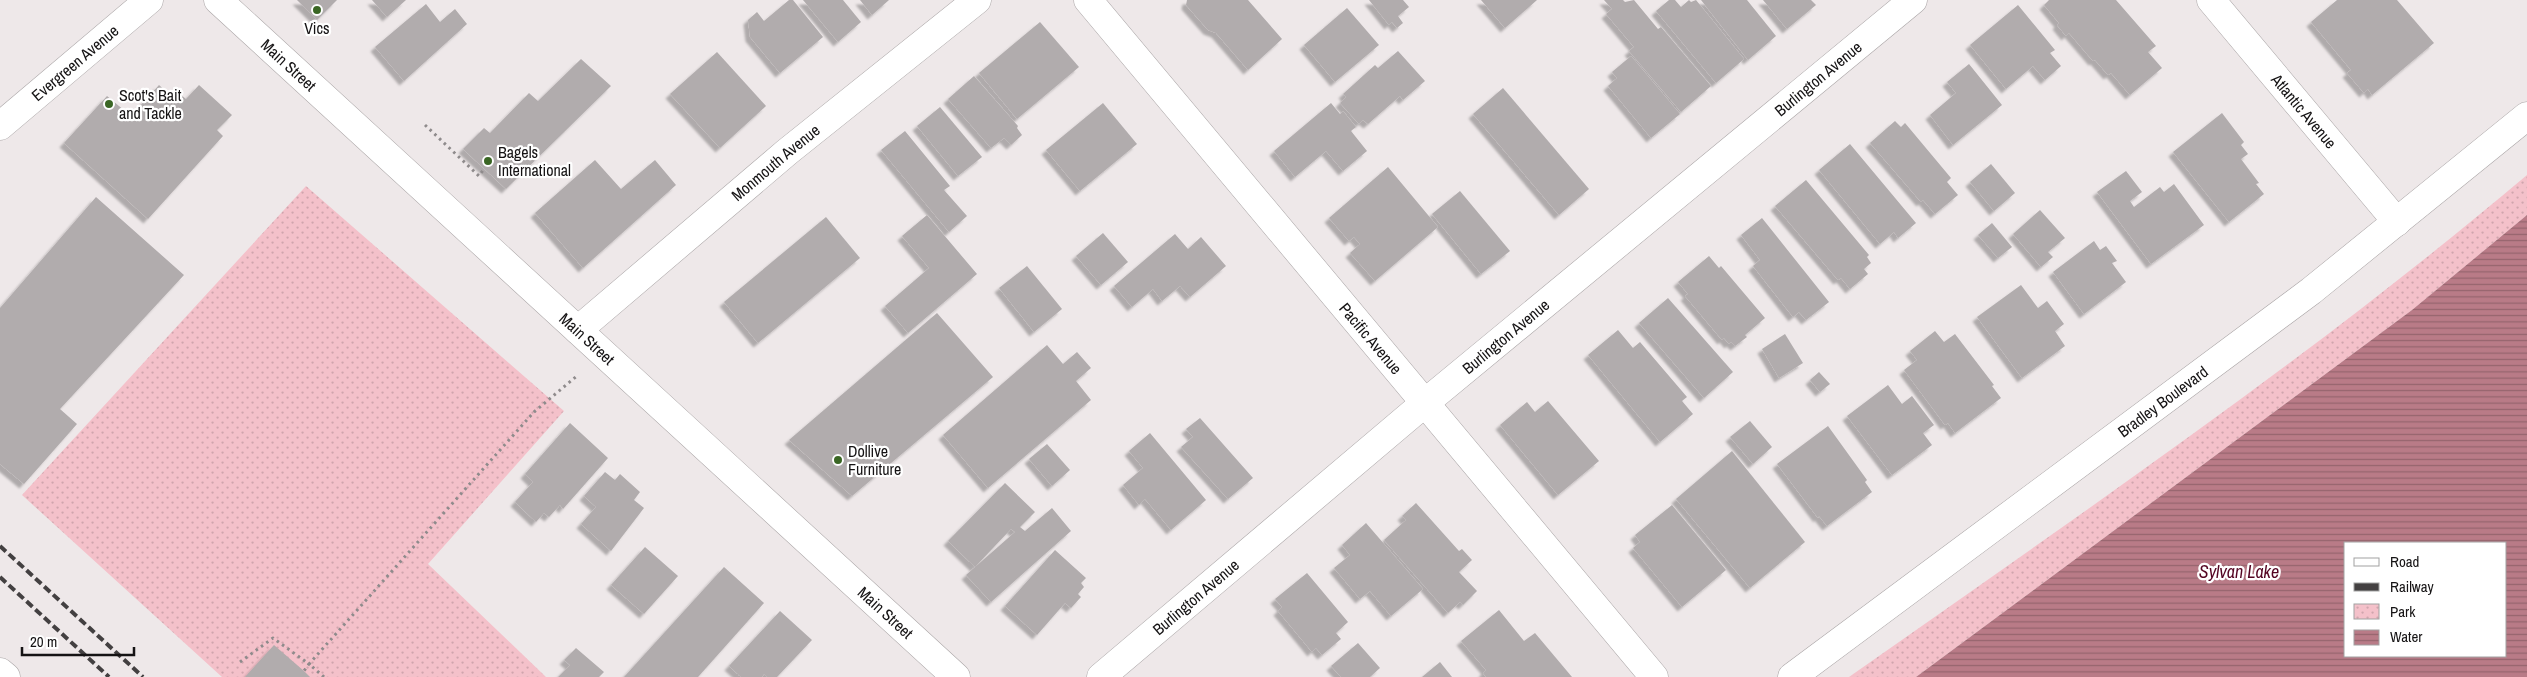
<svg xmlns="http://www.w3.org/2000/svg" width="2527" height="677" font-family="'Archivo Narrow',sans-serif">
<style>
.park{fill:url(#park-dots)}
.water{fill:url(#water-rules);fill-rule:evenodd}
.building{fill:#b1acad;filter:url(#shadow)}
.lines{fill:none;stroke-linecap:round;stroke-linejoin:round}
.minor-casing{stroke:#a9a4a5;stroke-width:29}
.tertiary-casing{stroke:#a9a4a5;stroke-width:29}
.secondary-casing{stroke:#a9a4a5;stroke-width:29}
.path{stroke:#8f8b8c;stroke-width:3;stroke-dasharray:2.5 4;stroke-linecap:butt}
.minor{stroke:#fff;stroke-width:28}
.tertiary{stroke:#fff;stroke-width:28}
.secondary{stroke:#fff;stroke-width:28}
.rail{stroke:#434041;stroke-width:4;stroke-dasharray:8 4;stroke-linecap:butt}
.poi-dot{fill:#3a6624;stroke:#fff;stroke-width:2}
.labels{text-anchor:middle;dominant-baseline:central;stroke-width:4.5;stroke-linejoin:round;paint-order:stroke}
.poi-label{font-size:16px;fill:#151314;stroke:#fff;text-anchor:start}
.street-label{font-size:16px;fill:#151314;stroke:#fff}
.water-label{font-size:18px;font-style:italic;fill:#540522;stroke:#fff}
</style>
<defs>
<pattern id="park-dots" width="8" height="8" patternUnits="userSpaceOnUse" patternTransform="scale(1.25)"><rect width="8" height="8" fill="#f4c1ca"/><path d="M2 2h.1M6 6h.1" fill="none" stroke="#d0a5ad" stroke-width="1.8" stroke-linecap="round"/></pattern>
<pattern id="water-rules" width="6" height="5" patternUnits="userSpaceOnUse" patternTransform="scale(1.25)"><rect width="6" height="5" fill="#b97b87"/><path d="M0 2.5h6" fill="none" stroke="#95646d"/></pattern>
<filter id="shadow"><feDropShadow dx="-4.5" dy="4.5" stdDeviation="1" flood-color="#0004"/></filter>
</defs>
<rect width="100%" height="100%" fill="#eee8e9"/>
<g class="park">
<path d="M2527,175V215L2412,310L1916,677H1849C2079,515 2312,357 2527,175Z"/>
<path d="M306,186L564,411L428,564L546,677H222L22,495Z"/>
</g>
<path class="water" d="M2527,215V677H1916L2412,310ZM2346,543H2506V656H2346Z"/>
<g class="building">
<path d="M297,0H337L317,20Z"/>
<path d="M372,0H406L387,17Z"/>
<path d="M789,0H793L823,37L780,73L750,37L748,20L757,12L764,21Z"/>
<path d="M803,0H843L861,22L838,42Z"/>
<path d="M860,0H889L872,15Z"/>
<path d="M1187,0H1248L1282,39L1248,70L1216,33L1208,30L1186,5Z"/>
<path d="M1369,0H1403L1409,7L1398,16L1403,23L1397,28L1392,22L1389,25Z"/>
<path d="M1481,0H1537L1505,28Z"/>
<path d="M1604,0H1623L1625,2L1634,0L1658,29L1661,27L1711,86L1681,112L1629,51L1634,47L1606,14L1612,9Z"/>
<path d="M1669,0H1675L1681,7L1689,0L1691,2L1696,0L1744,59L1716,83L1656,11Z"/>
<path d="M1701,0H1747L1776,36L1748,60Z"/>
<path d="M1763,0H1811L1816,5L1787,29Z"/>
<path d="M2049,0H2116L2156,46L2148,52L2162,68L2130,95L2111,73L2108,75L2095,60L2093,61L2069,33L2066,36L2057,25L2059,23L2044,5Z"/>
<path d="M2337,0H2397L2434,43L2372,95L2368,89L2364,93L2347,73L2351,70L2311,22Z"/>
<path d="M426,4L440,22L455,9L467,24L404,81L375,47Z"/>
<path d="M2018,5L2055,50L2050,53L2061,66L2045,80L2033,66L2006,89L1970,45Z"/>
<path d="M1347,8L1379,45L1335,82L1304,45Z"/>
<path d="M1040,22L1079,67L1017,119L979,73Z"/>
<path d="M1398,51L1425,81L1403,100L1400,96L1368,124L1363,120L1359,124L1340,103L1346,97L1343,94L1375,65L1378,68Z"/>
<path d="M717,52L766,106L720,148L670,94Z"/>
<path d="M1631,56L1680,114L1651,138L1608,86L1617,78L1612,72Z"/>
<path d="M581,59L611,86L506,189L463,149L484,128L490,133L529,93L538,101Z"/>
<path d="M1969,64L2002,105L1953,145L1930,115L1956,93L1947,82Z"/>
<path d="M974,76L1018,126L1017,128L1022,135L1011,145L1004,138L991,148L948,99Z"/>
<path d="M159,85L175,100L180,94L186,99L199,85L232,115L217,130L223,136L148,219L64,143L107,96L131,116Z"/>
<path d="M1503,88L1589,189L1559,215L1473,114Z"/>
<path d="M1103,103L1137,144L1080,191L1046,150Z"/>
<path d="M1331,103L1340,114L1343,111L1356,127L1351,131L1367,151L1343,171L1326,151L1295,177L1274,151Z"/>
<path d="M940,107L982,157L958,176L917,126Z"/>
<path d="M2222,113L2244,142L2241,145L2248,154L2241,159L2259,183L2256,184L2264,194L2229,222L2173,152Z"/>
<path d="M1895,121L1901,127L1905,123L1951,178L1947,182L1958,195L1935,214L1923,200L1921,202L1870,143Z"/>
<path d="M905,131L950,186L944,190L967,216L949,232L881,150Z"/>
<path d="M1850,144L1916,223L1898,238L1894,232L1880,244L1819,170Z"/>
<path d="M595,160L621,189L655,160L676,185L583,268L535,213Z"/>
<path d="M1991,164L2015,193L1994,211L1970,182Z"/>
<path d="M1388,167L1438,227L1375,281L1350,253L1360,244L1354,237L1349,241L1329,218Z"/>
<path d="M2126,171L2142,192L2130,201L2134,207L2160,187L2164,192L2174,184L2204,225L2151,264L2097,192Z"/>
<path d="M1806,180L1869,255L1867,257L1871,263L1864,269L1868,274L1850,289L1841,278L1838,280L1775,206Z"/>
<path d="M1460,191L1510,251L1481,274L1432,214Z"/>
<path d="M96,197L184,275L60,409L77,424L24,484L0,464V308Z"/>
<path d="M2040,210L2065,238L2048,252L2053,257L2041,267L2013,234Z"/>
<path d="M927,215L977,274L908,333L885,306L929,268L902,236Z"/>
<path d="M826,217L860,258L758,343L724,302Z"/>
<path d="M1762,218L1829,302L1806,320L1799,312L1793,317L1753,266L1760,260L1741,235Z"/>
<path d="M1992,223L2012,247L1998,258L1978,235Z"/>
<path d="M1103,233L1128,262L1101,285L1076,256Z"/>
<path d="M1175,234L1188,249L1201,237L1226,266L1190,297L1180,286L1162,301L1153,289L1132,307L1114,286Z"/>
<path d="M2094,241L2100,250L2106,246L2117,261L2112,263L2126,282L2084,314L2053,272Z"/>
<path d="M1709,256L1719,268L1721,266L1765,318L1745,335L1747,337L1735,346L1731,342L1729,344L1724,338L1722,340L1685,296L1688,294L1678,282Z"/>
<path d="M1027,266L1062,309L1034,332L999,288Z"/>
<path d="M2021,285L2038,308L2047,301L2064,324L2055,331L2065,346L2022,378L1977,317Z"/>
<path d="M1668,298L1733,372L1704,398L1639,323Z"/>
<path d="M937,313L993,377L852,496L789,440Z"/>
<path d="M1618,330L1633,348L1640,342L1687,397L1682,401L1693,414L1660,442L1588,355Z"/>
<path d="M1935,331L1944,342L1955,334L1994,385L1992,386L2001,398L1955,433L1948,423L1945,425L1904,370L1917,360L1910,351Z"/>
<path d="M1785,334L1803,363L1779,378L1762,349Z"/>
<path d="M1047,345L1063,364L1077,352L1091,368L1076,381L1091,400L988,488L943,435Z"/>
<path d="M1819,372L1830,384L1820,392L1810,380Z"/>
<path d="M1888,385L1902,404L1912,396L1934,425L1923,433L1932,445L1892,475L1847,416Z"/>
<path d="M1548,401L1599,461L1558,495L1500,425L1527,402L1535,412Z"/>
<path d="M1200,418L1253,478L1228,499L1181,447L1193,437L1186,429Z"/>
<path d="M1750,421L1772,447L1753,464L1730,437Z"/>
<path d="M570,423L608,458L563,509L560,505L549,517L544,513L536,522L515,502L533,482L525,474Z"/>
<path d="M1828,426L1867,480L1865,482L1872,492L1827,526L1819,516L1818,518L1777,464Z"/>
<path d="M1150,433L1206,500L1171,530L1145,499L1139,505L1123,485L1143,468L1129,451Z"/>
<path d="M1047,444L1070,470L1052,486L1029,459Z"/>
<path d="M1732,451L1805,542L1750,588L1676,499Z"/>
<path d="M605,472L615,480L620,474L640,492L634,500L644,508L611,551L581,524L596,507L584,496Z"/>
<path d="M1005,483L1035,512L1020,527L1025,531L1052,508L1071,531L991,602L966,575L1015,532L1011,529L975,567L948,541Z"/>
<path d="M1416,503L1459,551L1462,549L1472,560L1459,572L1477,591L1463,605L1460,602L1448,613L1384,540L1406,520L1402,516Z"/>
<path d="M1672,505L1726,570L1682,607L1633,548L1640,542L1635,535Z"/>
<path d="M1366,523L1423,589L1391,616L1370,591L1360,599L1334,568L1350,555L1342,545Z"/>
<path d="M645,547L678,576L644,614L611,585Z"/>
<path d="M1055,550L1086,578L1081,583L1084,587L1078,594L1081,597L1071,608L1065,603L1037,635L1005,606Z"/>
<path d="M724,567L764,603L698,677H624Z"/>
<path d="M1307,573L1348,622L1336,633L1341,639L1322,655L1316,648L1312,652L1278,611L1282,607L1275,599Z"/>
<path d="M1499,610L1524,641L1535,633L1572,677H1486L1483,673L1486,670L1461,641Z"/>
<path d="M780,611L812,640L777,677H767L764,674L762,677H741L729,666Z"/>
<path d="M1358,643L1380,668L1370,677H1341L1331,666Z"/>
<path d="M274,645L304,671L310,677H245Z"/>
<path d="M576,648L604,672L599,677H558L570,665L564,660Z"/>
<path d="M1440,662L1452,677H1422Z"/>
</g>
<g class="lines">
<defs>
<g id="minor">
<path id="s1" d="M1088,0L1654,677"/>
<path id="s2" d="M2211,0L2397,222"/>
<path id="s3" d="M0,126L149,0"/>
<path id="s4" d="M578,330L787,152L977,0"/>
<path id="s5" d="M1101,677L1426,402L1913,0"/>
<path id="s6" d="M1792,677L2311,291L2527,116"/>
</g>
<path id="tertiary" d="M0,672L6,677"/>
<g id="secondary">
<path id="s7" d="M218,0L956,677"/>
</g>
</defs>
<use href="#minor" class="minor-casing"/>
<use href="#tertiary" class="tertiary-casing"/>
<use href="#secondary" class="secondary-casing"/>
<g class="path">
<path d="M425,125L479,176L484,169"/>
<path d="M240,662L273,638L309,664L304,671"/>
<path d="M324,677L309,664L534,412L578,375"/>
</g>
<use href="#minor" class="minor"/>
<use href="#tertiary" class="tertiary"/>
<use href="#secondary" class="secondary"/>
<g class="rail">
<path d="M0,546L143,677"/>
<path d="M0,577L109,677"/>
</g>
</g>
<g class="poi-dot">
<circle cx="317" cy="10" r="5"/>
<circle cx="109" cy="104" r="5"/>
<circle cx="488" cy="161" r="5"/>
<circle cx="838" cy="460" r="5"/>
</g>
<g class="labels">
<g class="poi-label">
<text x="317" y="28" text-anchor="middle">Vics</text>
<text x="119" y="95">Scot's Bait<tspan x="119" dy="18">and Tackle</tspan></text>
<text x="498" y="152">Bagels<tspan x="498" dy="18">International</tspan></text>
<text x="848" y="451">Dollive<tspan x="848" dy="18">Furniture</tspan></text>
</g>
<g class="street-label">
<text stroke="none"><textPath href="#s3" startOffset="98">Evergreen Avenue</textPath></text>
<text stroke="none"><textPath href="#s7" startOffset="96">Main Street</textPath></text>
<text stroke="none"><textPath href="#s5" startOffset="934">Burlington Avenue</textPath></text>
<text stroke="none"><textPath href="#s2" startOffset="145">Atlantic Avenue</textPath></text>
<text stroke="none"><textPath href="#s4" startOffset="259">Monmouth Avenue</textPath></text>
<text stroke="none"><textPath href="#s5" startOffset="529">Burlington Avenue</textPath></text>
<text stroke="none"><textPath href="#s1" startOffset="441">Pacific Avenue</textPath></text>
<text stroke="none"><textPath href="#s7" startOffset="501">Main Street</textPath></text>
<text stroke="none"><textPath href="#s6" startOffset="462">Bradley Boulevard</textPath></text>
<text stroke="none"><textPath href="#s5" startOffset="124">Burlington Avenue</textPath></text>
<text stroke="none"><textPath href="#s7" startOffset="906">Main Street</textPath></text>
</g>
<g class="water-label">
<text x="2239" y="571">Sylvan Lake</text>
</g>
</g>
<rect x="2344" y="542" width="162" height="115" fill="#ffffff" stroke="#a1a1a1"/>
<rect x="2354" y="558" width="25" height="8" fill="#ffffff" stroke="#a1a1a1"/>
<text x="2390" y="567" font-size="15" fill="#151314">Road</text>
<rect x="2354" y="583" width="25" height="8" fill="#434041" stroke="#a1a1a1"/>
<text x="2390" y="592" font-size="15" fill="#151314">Railway</text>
<rect x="2354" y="604" width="25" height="15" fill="url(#park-dots)" stroke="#a1a1a1"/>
<text x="2390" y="617" font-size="15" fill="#151314">Park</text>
<rect x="2354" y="630" width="25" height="15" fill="url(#water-rules)" stroke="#a1a1a1"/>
<text x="2390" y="642" font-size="15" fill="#151314">Water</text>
<path d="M22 647v8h112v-8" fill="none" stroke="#151314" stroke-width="2.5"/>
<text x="30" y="647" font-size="15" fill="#151314" stroke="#ffffff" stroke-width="4" paint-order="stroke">20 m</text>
</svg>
